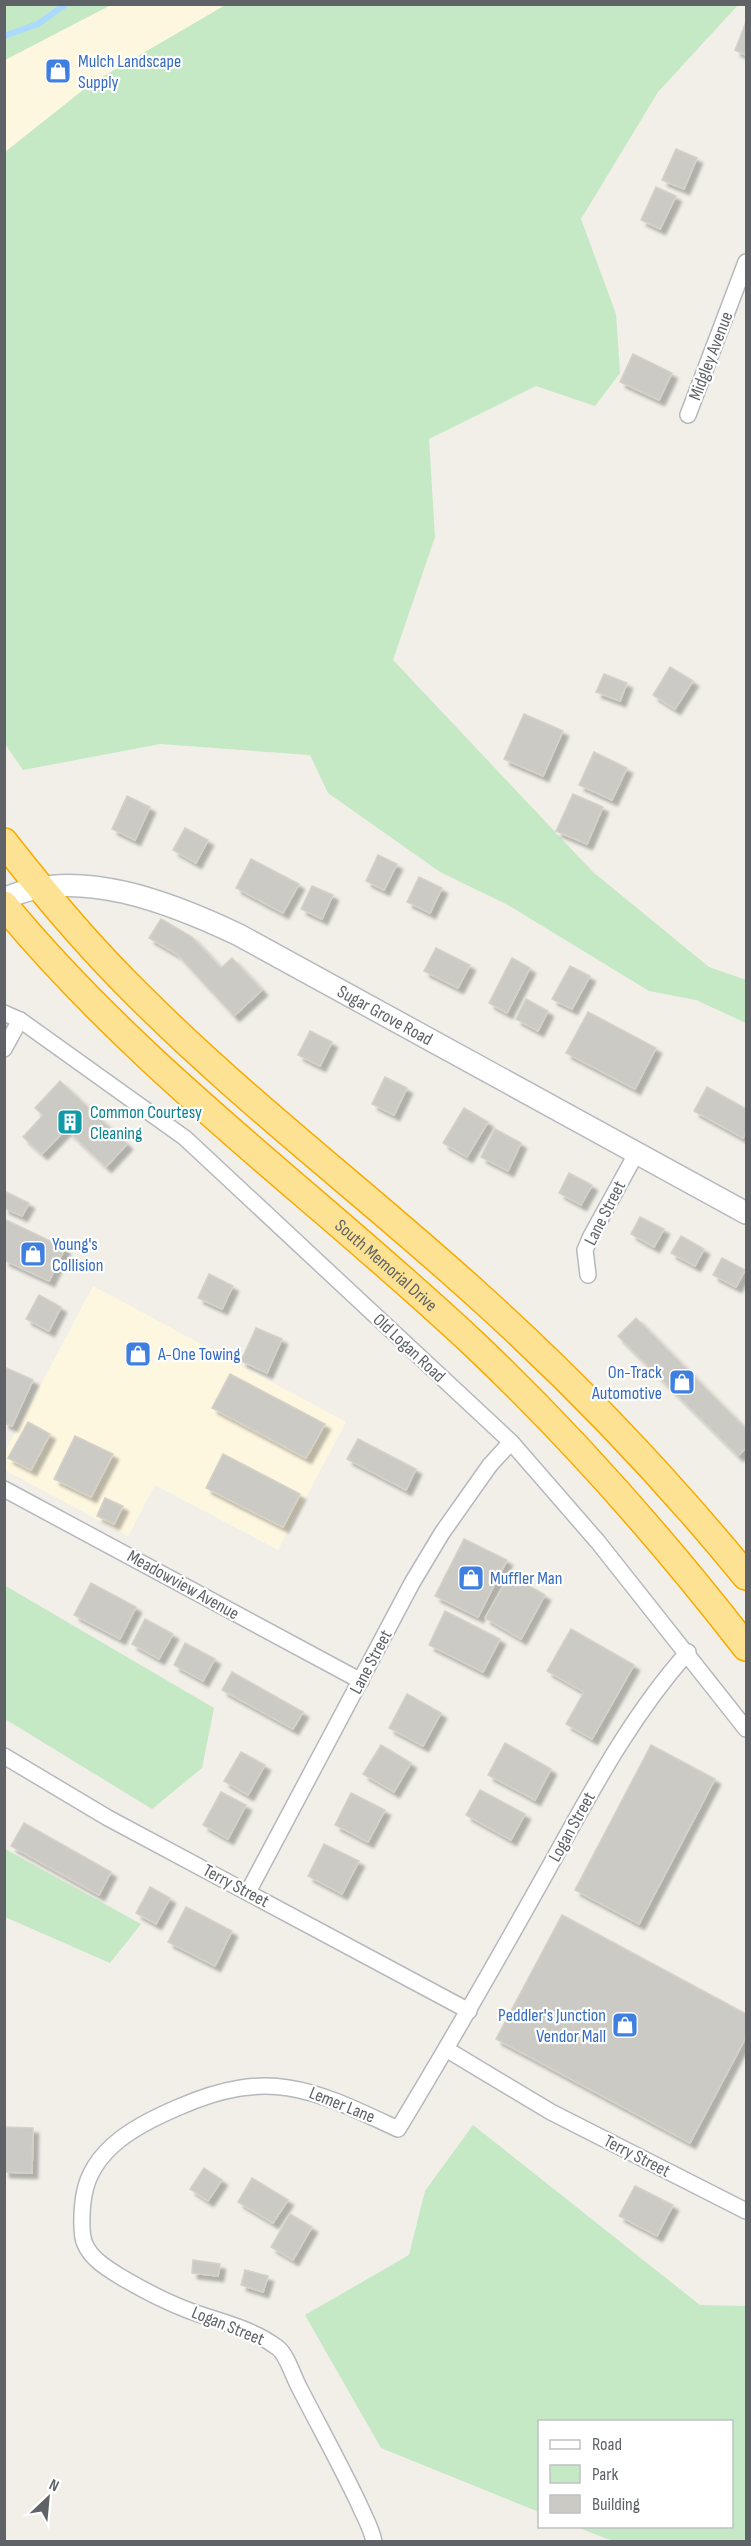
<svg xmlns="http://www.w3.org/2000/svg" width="751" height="2546" font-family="'Sofia Sans Condensed',sans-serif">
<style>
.commercial{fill:#fef7e0}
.green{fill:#c5e8c5}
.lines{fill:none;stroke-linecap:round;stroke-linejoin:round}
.stream{stroke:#aadaff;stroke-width:6}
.building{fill:#cccac5;stroke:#d6d1c6;stroke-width:1.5;filter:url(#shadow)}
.street-casing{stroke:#b5b8bc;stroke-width:18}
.secondary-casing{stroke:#b6babf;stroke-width:24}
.highway-casing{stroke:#f9ab00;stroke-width:30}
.street{stroke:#fff;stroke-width:15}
.secondary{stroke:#fff;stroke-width:21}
.highway{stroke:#fde293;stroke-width:27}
.labels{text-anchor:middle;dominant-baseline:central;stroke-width:4.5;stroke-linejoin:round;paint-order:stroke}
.shop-label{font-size:18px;fill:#366cbe;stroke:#fff;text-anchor:start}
.street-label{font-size:18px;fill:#5f6368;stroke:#fff}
.culture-label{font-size:18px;fill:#0d838f;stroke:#fff;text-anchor:start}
</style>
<defs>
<filter id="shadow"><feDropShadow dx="5.5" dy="5.5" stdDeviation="1.5" flood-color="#0004"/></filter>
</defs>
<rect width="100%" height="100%" fill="#f1efe8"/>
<g class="commercial">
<path d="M111,5H227L92,83L5,152L4,60Z"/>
<path d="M93,1286L346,1422L278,1550L155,1485L128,1536L5,1470V1452Z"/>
</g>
<g class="green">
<path d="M5,4H111V5L5,60Z"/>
<path d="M227,4L738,5L658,92L581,219L616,314L620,373L595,406L536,386L429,439L435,537L393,660L593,872L709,967L746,980V1023L696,1000L649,991L508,905L440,872L328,793L310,755L160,744L23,770L5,744V152L92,83Z"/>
<path d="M4,1585L214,1708L202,1768L152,1809L5,1719Z"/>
<path d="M5,1849L141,1924L110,1963L5,1917Z"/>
<path d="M473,2125L700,2305L746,2306V2541H613L576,2527L732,2526V2422H540L539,2512L381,2448L305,2315L409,2255L425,2191Z"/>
</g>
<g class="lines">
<path class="stream" d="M4,36L38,24L66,4"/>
</g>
<g class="building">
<path d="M746,22V55L735,50Z"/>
<path d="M676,149L697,158L684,189L662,180Z"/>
<path d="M656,187L676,196L660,229L641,220Z"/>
<path d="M633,354L672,373L659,400L620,382Z"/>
<path d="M670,667L693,681L675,709L653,695Z"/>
<path d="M604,674L627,683L620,701L596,692Z"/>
<path d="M524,714L563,731L543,776L504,759Z"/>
<path d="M594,752L627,768L612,800L579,785Z"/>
<path d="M573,794L603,807L587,844L556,831Z"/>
<path d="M127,796L150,807L135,840L112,829Z"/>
<path d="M185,828L208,840L196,863L173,850Z"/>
<path d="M378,855L397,864L384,890L366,881Z"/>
<path d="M251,859L299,884L283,913L236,888Z"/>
<path d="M419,877L442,888L430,913L407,902Z"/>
<path d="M312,886L333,895L322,919L301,909Z"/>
<path d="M161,919L192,937L221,968L232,958L262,990L234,1016L177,954L149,938Z"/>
<path d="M436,948L470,965L458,988L424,971Z"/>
<path d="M512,958L530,968L507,1013L489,1003Z"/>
<path d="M570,966L590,976L572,1009L552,999Z"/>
<path d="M526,999L548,1011L538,1031L516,1019Z"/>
<path d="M588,1012L656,1048L635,1089L566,1053Z"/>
<path d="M310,1031L332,1042L320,1066L298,1055Z"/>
<path d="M385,1077L407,1088L394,1115L372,1104Z"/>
<path d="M60,1081L127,1144L106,1167L66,1129L42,1154L23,1137L43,1115L35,1108Z"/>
<path d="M707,1087L746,1109V1132L743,1138L694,1111Z"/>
<path d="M464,1108L488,1122L467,1157L443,1143Z"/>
<path d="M495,1129L521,1143L508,1171L481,1157Z"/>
<path d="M569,1173L592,1185L581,1205L559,1193Z"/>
<path d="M4,1191L29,1203L22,1216L4,1208Z"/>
<path d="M640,1217L664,1229L654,1247L631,1234Z"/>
<path d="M4,1219L65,1248L49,1281L4,1260Z"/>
<path d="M681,1236L704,1249L695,1266L671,1253Z"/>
<path d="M722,1258L745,1270L736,1287L713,1275Z"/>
<path d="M209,1274L233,1286L222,1309L198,1298Z"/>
<path d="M39,1295L61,1307L49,1331L26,1319Z"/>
<path d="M636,1318L746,1429V1448L738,1456L618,1336Z"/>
<path d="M256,1328L282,1339L267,1373L241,1361Z"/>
<path d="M4,1367L33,1380L12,1426L4,1423Z"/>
<path d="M230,1374L325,1424L306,1458L212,1408Z"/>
<path d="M28,1422L50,1434L31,1470L8,1458Z"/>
<path d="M75,1436L113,1454L91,1497L54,1479Z"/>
<path d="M358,1439L416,1469L406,1490L347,1459Z"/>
<path d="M223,1454L300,1494L283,1527L206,1488Z"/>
<path d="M105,1498L123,1506L114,1524L97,1516Z"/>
<path d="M464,1539L507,1560L478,1617L435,1596Z"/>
<path d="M510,1575L545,1595L521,1639L485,1618Z"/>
<path d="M91,1583L136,1607L120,1639L74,1615Z"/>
<path d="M445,1611L500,1639L483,1672L429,1645Z"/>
<path d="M145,1619L173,1634L159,1659L132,1644Z"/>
<path d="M571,1629L634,1665L592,1739L566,1724L584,1692L547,1671Z"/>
<path d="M185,1643L215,1659L203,1681L174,1665Z"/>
<path d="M232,1672L303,1712L293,1729L222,1690Z"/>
<path d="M407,1694L441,1713L423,1746L389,1728Z"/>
<path d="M505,1743L551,1769L535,1800L488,1775Z"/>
<path d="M381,1745L411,1763L394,1792L363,1774Z"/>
<path d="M651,1745L715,1779L639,1924L575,1890Z"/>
<path d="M241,1752L265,1765L248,1795L224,1781Z"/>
<path d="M480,1790L525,1814L511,1840L466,1815Z"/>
<path d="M221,1792L246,1805L228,1839L203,1825Z"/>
<path d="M351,1793L385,1810L368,1842L335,1825Z"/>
<path d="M24,1823L111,1872L99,1895L11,1846Z"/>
<path d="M324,1844L359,1861L342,1894L308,1876Z"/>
<path d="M150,1887L170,1898L156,1924L136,1913Z"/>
<path d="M186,1907L232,1931L215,1966L168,1942Z"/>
<path d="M562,1915L746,2014V2037L690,2143L496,2039Z"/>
<path d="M4,2127L33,2128L32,2173L4,2172Z"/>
<path d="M204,2168L222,2180L208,2201L190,2189Z"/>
<path d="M252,2178L288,2200L273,2223L238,2202Z"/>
<path d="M635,2186L673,2205L657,2236L619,2216Z"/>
<path d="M290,2214L312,2227L293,2260L271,2247Z"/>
<path d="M193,2260L220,2264L218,2276L192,2273Z"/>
<path d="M245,2270L268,2276L263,2292L241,2285Z"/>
</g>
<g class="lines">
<defs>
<g id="street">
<path d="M688,415L746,262"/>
<path d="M4,1013L20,1020L185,1138L511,1442L598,1542L746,1729"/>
<path d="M4,1049L20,1020"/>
<path d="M588,1275L585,1250L591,1236L636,1154"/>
<path d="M4,1489L361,1681"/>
<path d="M4,1756L108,1818L469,2011"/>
<path d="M248,1892L412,1583L442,1533L490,1465L511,1442"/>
<path d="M446,2049L551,2112L746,2211"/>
<path d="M374,2542C372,2529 364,2516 359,2504C340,2464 319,2426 299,2387C293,2376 287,2355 278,2348C252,2328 220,2322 190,2311C166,2302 143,2290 121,2277C108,2269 91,2259 85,2244C80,2234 82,2206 84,2195C92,2148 139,2124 179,2107C271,2067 314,2090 398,2129C449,2045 498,1959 546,1873C589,1796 629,1718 688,1652"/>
</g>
<g id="secondary">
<path id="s1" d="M4,899C76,864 174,904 239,935L746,1213"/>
</g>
<g id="highway">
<path d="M4,842C46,896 90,948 139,996C247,1104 369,1196 482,1299C577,1385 665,1477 746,1576"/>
<path id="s2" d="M4,905C144,1074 317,1196 475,1345C574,1439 663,1540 746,1647"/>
</g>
</defs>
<use href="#street" class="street-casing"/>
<use href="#secondary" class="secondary-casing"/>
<use href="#highway" class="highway-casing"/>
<use href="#street" class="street"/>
<use href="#secondary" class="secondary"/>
<use href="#highway" class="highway"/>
</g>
<defs>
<symbol id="shop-square" viewBox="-11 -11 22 22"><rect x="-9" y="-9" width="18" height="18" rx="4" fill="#3f7fe0" stroke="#fff"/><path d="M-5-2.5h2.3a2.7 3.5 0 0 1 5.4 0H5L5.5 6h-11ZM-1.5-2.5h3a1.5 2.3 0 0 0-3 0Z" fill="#fff"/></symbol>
<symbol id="building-square" viewBox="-11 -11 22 22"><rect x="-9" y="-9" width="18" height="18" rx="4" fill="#0f9aa8" stroke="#fff"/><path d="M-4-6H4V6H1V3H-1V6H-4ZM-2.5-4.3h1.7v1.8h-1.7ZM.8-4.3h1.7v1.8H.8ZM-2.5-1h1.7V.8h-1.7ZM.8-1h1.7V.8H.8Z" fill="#fff"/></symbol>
</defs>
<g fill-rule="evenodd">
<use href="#shop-square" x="43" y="56" width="30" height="30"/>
<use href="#building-square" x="55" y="1107" width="30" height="30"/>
<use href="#shop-square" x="18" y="1239" width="30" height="30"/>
<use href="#shop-square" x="123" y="1339" width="30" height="30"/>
<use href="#shop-square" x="667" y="1367" width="30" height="30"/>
<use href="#shop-square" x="456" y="1563" width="30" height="30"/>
<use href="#shop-square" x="610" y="2010" width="30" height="30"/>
</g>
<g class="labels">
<g class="shop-label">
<text x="78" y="61">Mulch Landscape<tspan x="78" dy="21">Supply</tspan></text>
<text x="52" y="1244">Young's<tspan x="52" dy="21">Collision</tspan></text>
<text x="158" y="1354">A-One Towing</text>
<text x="662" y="1372" text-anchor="end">On-Track<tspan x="662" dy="21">Automotive</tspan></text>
<text x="490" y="1578">Muffler Man</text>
<text x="606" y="2015" text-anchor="end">Peddler's Junction<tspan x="606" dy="21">Vendor Mall</tspan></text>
</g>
<g class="street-label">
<text transform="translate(711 356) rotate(-69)">Midgley Avenue</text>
<text stroke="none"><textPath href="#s1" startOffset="412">Sugar Grove Road</textPath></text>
<text transform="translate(605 1213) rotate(-63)">Lane Street</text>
<text stroke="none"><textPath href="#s2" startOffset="526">South Memorial Drive</textPath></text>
<text transform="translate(409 1348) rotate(43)">Old Logan Road</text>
<text transform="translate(183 1585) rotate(29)">Meadowview Avenue</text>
<text transform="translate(371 1662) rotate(-62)">Lane Street</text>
<text transform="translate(572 1827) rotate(-61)">Logan Street</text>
<text transform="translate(236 1886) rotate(28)">Terry Street</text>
<text transform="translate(342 2105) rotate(22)">Lemer Lane</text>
<text transform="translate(637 2156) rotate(27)">Terry Street</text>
<text transform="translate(228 2326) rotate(22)">Logan Street</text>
</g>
<g class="culture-label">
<text x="90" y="1112">Common Courtesy<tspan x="90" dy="21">Cleaning</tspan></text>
</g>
</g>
<rect width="751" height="2546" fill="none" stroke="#5f6368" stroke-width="12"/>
<rect x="538" y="2420" width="195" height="108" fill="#ffffff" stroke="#bfc1c3" stroke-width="1.5"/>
<rect x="550" y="2440" width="30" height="9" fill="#ffffff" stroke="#bfc1c3" stroke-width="1.5"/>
<text x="592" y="2450" font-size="18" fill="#5f6368">Road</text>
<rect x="550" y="2465" width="30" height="18" fill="#c5e8c5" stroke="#bfc1c3" stroke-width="1.5"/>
<text x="592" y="2480" font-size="18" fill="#5f6368">Park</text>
<rect x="550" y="2495" width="30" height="18" fill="#cccac5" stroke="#bfc1c3" stroke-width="1.5"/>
<text x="592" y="2510" font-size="18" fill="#5f6368">Building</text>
<g transform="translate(48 2498) rotate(26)" stroke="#ffffff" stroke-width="4.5" paint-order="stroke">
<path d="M0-4.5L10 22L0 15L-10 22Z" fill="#5f6368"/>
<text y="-9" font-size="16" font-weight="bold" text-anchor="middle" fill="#5f6368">N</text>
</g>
</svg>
